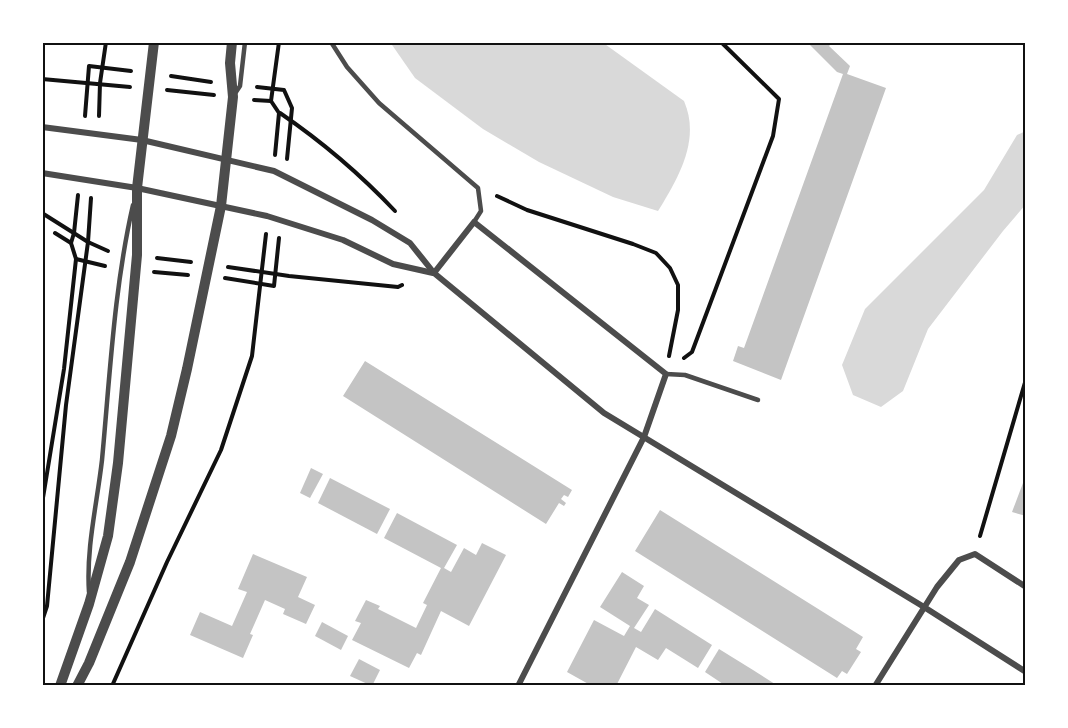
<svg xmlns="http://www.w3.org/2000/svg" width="1068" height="728" font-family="'Roboto Condensed',sans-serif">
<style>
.water{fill:#d9d9d9}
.building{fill:#c4c4c4}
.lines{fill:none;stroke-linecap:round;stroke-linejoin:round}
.path{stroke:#111;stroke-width:4}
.service{stroke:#4c4c4c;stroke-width:4.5}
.minor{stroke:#4c4c4c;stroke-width:6}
.tertiary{stroke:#4c4c4c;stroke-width:10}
.neatline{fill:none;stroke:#111;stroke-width:2}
</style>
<rect width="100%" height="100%" fill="#fff"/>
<g class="water">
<path d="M390,42H602L684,101C701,140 678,178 658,211L613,197L539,162L483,129L415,78Z"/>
<path d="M1026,131V204L1003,231L928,329L903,391L881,407L853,395L842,365L865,309L984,190L1017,135Z"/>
</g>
<g class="building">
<path d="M807,42H833L829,46L850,66L847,74L886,88L781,380L733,361L738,346L744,348L843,74L837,72Z"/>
<path d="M365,361L572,490L568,497L564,495L561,499L566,503L564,506L559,503L546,524L343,396Z"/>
<path d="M311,468L323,474L310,498L300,493Z"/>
<path d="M1026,475V516L1012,512Z"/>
<path d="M330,478L390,509L377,534L318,503Z"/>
<path d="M660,510L863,637L856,649L861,652L847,674L842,671L837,678L635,551Z"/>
<path d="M397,513L457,545L444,568L451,572L464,548L476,555L482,543L506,555L469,626L441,611L421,655L417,653L409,668L352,640L361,623L355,621L366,600L380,606L378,609L416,628L427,605L423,603L441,568L384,538Z"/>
<path d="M253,554L307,577L298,597L315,605L306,624L283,614L285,609L265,600L250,634L253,635L243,658L190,635L200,612L232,626L247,592L238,589Z"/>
<path d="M622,572L644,586L637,598L649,605L634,628L641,632L655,609L712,645L698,668L666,648L658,660L636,647L616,686H592L567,672L594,620L624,636L630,626L600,607Z"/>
<path d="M322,622L348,636L341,650L315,636Z"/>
<path d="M719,649L753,670L778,686H726L705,672Z"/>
<path d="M359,659L380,670L372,686L350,676Z"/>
</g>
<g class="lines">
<g class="path">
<path d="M171,76L211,82"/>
<path d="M42,79L130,87"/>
<path d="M257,87L284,90L292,108L287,159"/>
<path d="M167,90L214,95"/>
<path d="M254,100L271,101"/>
<path d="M280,113C321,141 361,175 395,211"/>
<path d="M85,116L89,66L131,71"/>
<path d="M99,116L100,83L106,42"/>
<path d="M275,155L279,113L271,101L279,42"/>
<path d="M497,196L527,210L633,244L656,253L670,268L678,285V310L669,356"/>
<path d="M42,213L88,242L108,251"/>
<path d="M71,243L74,233L78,195"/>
<path d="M157,258L191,262"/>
<path d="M76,259L105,266"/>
<path d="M228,267L289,276L398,287L402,285"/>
<path d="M154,272L188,275"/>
<path d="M225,278L274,286L279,238"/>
<path d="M684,358L692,352L773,136L779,99L721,42"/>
<path d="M42,504L64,369L76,259L71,243L55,233"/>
<path d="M980,536L1026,379"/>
<path d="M42,621L47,606L66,405L88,242L91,198"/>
<path d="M112,686L167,562L221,450L252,356L266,234"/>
</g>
<g class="service">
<path d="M331,42L347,67L379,103L478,188L481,211L474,222"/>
<path d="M236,92L240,86L245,42"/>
<path d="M666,374L685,375L758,400"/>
<path d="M89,592C86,548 97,504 102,460C110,375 114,288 133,205"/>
</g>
<g class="minor">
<path d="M42,127L142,140L274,171L372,220L410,243L434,273L604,413L924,607L1026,672"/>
<path d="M42,173L137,188L267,216L343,240L393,264L433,273"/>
<path d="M434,273L474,222L666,374L644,437L518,686"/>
<path d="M875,686L937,587L959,560L975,554L1026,587"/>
</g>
<g class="tertiary">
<path d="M60,686L89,604L108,536L118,463L137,255V188L154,42"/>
<path d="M77,686L89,663L130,562L171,436L187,369L221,206L233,97L230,63L232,42"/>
</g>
</g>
<rect width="1068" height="728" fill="none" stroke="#ffffff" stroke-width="87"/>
<rect x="44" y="44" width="980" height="640" class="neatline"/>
</svg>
